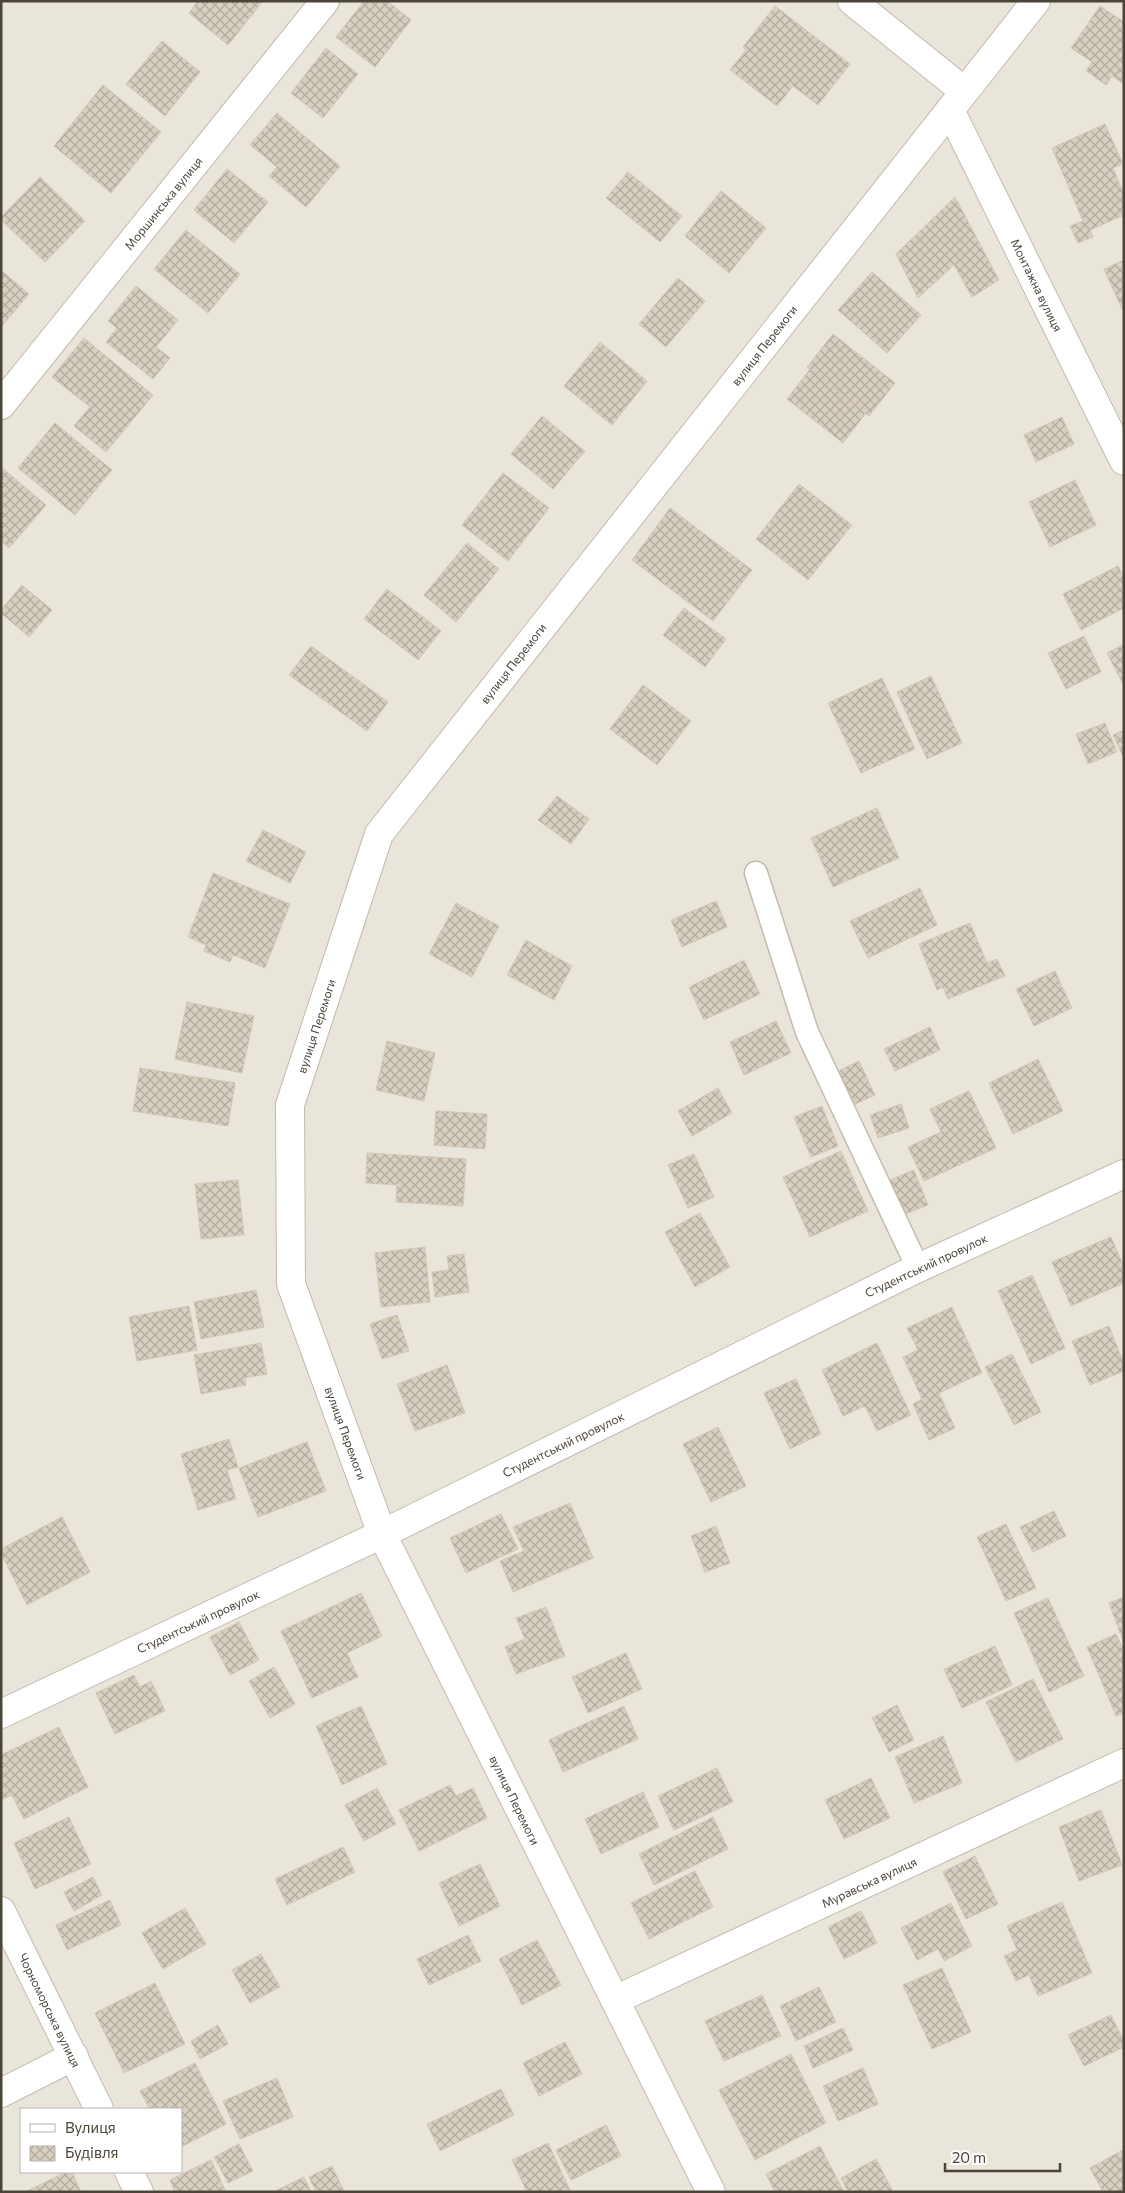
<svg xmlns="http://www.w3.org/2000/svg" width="1125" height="2193" font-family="Commissioner,sans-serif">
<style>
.residential{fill:#eae5da;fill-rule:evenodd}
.building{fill:url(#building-cross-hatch);stroke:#d3c7b4}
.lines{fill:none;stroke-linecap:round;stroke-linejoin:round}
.lane-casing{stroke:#c2bbae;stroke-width:25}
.street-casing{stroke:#c2bbae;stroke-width:30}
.lane{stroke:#fff;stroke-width:22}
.street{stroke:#fff;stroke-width:28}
.labels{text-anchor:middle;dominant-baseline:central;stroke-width:4;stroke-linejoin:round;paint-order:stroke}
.street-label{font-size:12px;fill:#4b4439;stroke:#fff}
</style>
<defs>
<pattern id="building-cross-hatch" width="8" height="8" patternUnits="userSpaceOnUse" patternTransform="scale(1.25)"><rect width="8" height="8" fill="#d8cfc1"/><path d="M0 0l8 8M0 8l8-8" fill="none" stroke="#b1aa9e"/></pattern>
</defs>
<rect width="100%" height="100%" fill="#f6f3ec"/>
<path class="residential" d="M1,1H1124V2192H1ZM21,2109H181V2172H21Z"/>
<g class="building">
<path d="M198,1H263L228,45L189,13Z"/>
<path d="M364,1H387L411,20L375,67L336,37Z"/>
<path d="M775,6L850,64L818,105L793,86L777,106L730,70L746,50L743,47Z"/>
<path d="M1100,6L1124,22V84L1112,76L1106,85L1086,71L1092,62L1071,48Z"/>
<path d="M162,41L200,72L165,116L126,84Z"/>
<path d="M326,48L358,74L323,118L291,93Z"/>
<path d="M103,85L161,132L111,193L54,146Z"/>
<path d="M277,113L340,166L306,207L269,176L277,167L250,145Z"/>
<path d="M1105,124L1123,164L1113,168L1124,194V215L1090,230L1093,237L1078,243L1070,226L1083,221L1052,148Z"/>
<path d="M227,169L268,202L234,243L194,210Z"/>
<path d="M628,172L682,216L660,242L606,198Z"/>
<path d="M40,177L85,221L45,262L1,220V217Z"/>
<path d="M721,191L766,228L729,273L685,236Z"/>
<path d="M955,197L999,280L972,297L954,265L918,298L896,254Z"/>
<path d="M186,230L240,274L208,313L154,269Z"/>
<path d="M1124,260V308L1122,309L1104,269Z"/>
<path d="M1,270L29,294L1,327Z"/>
<path d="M872,272L921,315L887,353L838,310Z"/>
<path d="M678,278L705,301L666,347L639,324Z"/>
<path d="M136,286L178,320L156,347L170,358L153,379L106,342L117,328L108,321Z"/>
<path d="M833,334L895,383L869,416L807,367Z"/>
<path d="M84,338L153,395L106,452L74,426L90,407L52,377Z"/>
<path d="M600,342L647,381L612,425L564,386Z"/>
<path d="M810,369L866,413L843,443L787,399Z"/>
<path d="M542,416L585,451L553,489L511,454Z"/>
<path d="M1062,417L1074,444L1036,462L1024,435Z"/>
<path d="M55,423L112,470L75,515L18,468Z"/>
<path d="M1,467L46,505L9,548L1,541Z"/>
<path d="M503,473L549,508L508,561L462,525Z"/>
<path d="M1075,480L1096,525L1050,547L1029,502Z"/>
<path d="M799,484L852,525L808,580L756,539Z"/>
<path d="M670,508L752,570L713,621L632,560Z"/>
<path d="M467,543L499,569L456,622L424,595Z"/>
<path d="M1118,566L1124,577V608L1081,630L1063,594Z"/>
<path d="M22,585L52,610L29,637L1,613V610Z"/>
<path d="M387,589L441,631L418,660L364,619Z"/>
<path d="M684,608L726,639L705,667L663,635Z"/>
<path d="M1084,636L1101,672L1066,689L1048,653Z"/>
<path d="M1124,644V686L1107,653Z"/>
<path d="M311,646L388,702L367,731L289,675Z"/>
<path d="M931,676L962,743L927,759L897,692Z"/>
<path d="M882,678L915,749L861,773L828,703Z"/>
<path d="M643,685L691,721L657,765L610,729Z"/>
<path d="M1105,723L1117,752L1088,764L1076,734Z"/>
<path d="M1124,730V759L1113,735Z"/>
<path d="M557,796L589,819L571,844L538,820Z"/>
<path d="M877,808L899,858L833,887L811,838Z"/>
<path d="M263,830L306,852L290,883L246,861Z"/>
<path d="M213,873L290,904L265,968L233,955L230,962L204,951L206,945L188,937Z"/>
<path d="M920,888L937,925L868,958L850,921Z"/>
<path d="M716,901L727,927L682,947L671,920Z"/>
<path d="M456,903L499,926L472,977L429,954Z"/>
<path d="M970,923L987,963L997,959L1005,976L948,999L943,987L937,990L919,944Z"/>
<path d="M526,940L572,966L554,1000L507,975Z"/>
<path d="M744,960L760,994L704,1020L689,987Z"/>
<path d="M1055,971L1072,1008L1034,1026L1016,989Z"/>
<path d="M187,1002L254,1016L242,1073L175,1059Z"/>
<path d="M776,1021L791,1053L744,1075L730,1042Z"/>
<path d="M930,1027L940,1050L895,1071L884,1049Z"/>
<path d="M387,1041L435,1053L424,1101L376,1090Z"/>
<path d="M1038,1059L1063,1111L1013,1134L989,1083Z"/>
<path d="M859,1061L875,1095L849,1107L834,1073Z"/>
<path d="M140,1068L235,1083L228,1126L133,1111Z"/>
<path d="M718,1088L732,1113L692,1136L678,1111Z"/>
<path d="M969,1091L996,1148L924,1181L908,1147L941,1132L930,1109Z"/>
<path d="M901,1104L909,1128L878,1138L870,1115Z"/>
<path d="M822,1106L838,1146L811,1157L794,1117Z"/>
<path d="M436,1111L487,1114L485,1149L434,1145Z"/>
<path d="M841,1151L868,1211L810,1237L783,1177Z"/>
<path d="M367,1153L466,1159L463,1206L396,1202L397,1185L366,1183Z"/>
<path d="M694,1154L714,1197L688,1208L668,1165Z"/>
<path d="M914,1170L928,1205L900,1216L885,1182Z"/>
<path d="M238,1180L244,1235L201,1239L195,1184Z"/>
<path d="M700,1213L730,1267L695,1287L665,1232Z"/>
<path d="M1111,1237L1124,1267V1283L1071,1306L1052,1262Z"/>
<path d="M425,1247L430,1302L381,1307L375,1253Z"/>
<path d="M464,1254L469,1292L435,1297L432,1272L449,1270L447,1256Z"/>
<path d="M1032,1275L1065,1348L1031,1364L998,1291Z"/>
<path d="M256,1290L264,1327L201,1339L194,1302Z"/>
<path d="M189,1306L197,1350L137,1361L129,1317Z"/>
<path d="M952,1307L982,1373L939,1393L955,1428L929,1440L913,1404L922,1399L903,1357L918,1350L907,1328Z"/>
<path d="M397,1315L409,1351L382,1359L370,1324Z"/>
<path d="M1109,1326L1124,1364V1371L1090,1385L1072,1341Z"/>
<path d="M261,1343L267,1374L245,1378L246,1385L201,1394L194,1355Z"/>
<path d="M877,1343L911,1415L877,1431L865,1406L843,1416L822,1370Z"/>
<path d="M1012,1354L1041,1412L1014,1425L985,1367Z"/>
<path d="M447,1365L465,1413L415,1431L397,1384Z"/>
<path d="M796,1379L821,1434L790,1449L764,1393Z"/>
<path d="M718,1427L746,1486L711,1502L683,1444Z"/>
<path d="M229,1439L238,1467L227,1470L236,1499L198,1510L181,1454Z"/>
<path d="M307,1442L326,1491L258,1517L239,1468Z"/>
<path d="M570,1503L593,1558L513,1592L500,1561L524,1551L513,1527Z"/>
<path d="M1054,1511L1066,1536L1033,1552L1020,1527Z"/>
<path d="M501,1514L518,1549L466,1573L450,1538Z"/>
<path d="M62,1517L90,1572L27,1605L1,1553V1549Z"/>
<path d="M1006,1524L1036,1588L1006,1601L977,1537Z"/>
<path d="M716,1526L730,1563L705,1572L691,1536Z"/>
<path d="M361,1593L382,1636L347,1653L358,1677L312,1698L281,1631Z"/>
<path d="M1124,1597V1640L1123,1641L1109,1603Z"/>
<path d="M1048,1598L1084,1676L1049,1692L1014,1613Z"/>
<path d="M546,1607L565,1656L516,1674L505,1647L525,1639L516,1618Z"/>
<path d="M239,1622L259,1660L230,1675L210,1637Z"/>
<path d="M1116,1634L1124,1651V1713L1116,1716L1087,1647Z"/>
<path d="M995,1646L1012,1685L962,1708L944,1669Z"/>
<path d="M626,1653L642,1689L588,1713L572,1677Z"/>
<path d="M274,1667L295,1704L270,1718L249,1681Z"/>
<path d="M134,1675L140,1687L151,1681L165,1711L115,1734L96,1693Z"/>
<path d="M1033,1679L1063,1739L1016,1762L986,1702Z"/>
<path d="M897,1705L914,1740L889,1752L872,1718Z"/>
<path d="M361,1706L387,1764L342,1785L316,1726Z"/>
<path d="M624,1706L638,1739L563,1772L549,1740Z"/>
<path d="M59,1727L88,1787L24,1819L12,1795L1,1800V1755Z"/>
<path d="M943,1736L962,1783L914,1803L895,1757Z"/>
<path d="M717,1768L733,1802L674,1830L658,1796Z"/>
<path d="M871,1778L890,1818L844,1839L825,1800Z"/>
<path d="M450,1785L456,1796L473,1788L487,1818L419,1851L399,1810Z"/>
<path d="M377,1788L396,1824L364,1841L345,1805Z"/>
<path d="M643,1792L659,1827L601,1854L585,1819Z"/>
<path d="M1101,1810L1122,1865L1079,1881L1059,1827Z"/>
<path d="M69,1817L91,1864L35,1889L14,1843Z"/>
<path d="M713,1817L728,1849L654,1885L639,1854Z"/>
<path d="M343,1847L355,1872L287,1905L275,1879Z"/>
<path d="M975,1856L998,1904L966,1919L943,1872Z"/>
<path d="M480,1864L500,1906L459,1926L439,1883Z"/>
<path d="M695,1871L713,1907L649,1939L631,1903Z"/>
<path d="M93,1877L102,1895L74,1911L64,1892Z"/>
<path d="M110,1900L121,1925L67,1950L56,1925Z"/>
<path d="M1062,1902L1092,1973L1038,1996L1029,1975L1016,1981L1004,1956L1017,1950L1007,1926Z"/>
<path d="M951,1903L972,1946L944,1961L938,1949L917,1960L901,1928Z"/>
<path d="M185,1908L206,1944L163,1969L142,1933Z"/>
<path d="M861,1911L877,1943L844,1959L828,1927Z"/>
<path d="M468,1935L481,1961L429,1985L417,1959Z"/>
<path d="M537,1940L561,1985L522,2005L499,1959Z"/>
<path d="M261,1954L280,1987L250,2003L232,1970Z"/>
<path d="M942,1968L971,2032L932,2049L903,1985Z"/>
<path d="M155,1983L185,2044L124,2073L95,2013Z"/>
<path d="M819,1987L836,2022L796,2041L780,2006Z"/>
<path d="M762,1995L781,2036L724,2061L705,2021Z"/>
<path d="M1111,2015L1124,2041V2047L1084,2066L1068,2035Z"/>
<path d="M218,2025L228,2044L200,2059L191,2041Z"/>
<path d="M843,2028L853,2050L813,2068L804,2046Z"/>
<path d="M565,2042L582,2074L539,2096L523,2063Z"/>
<path d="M791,2054L826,2123L755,2160L719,2090Z"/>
<path d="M195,2063L226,2124L181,2147V2109H150L140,2091Z"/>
<path d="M863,2068L878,2104L838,2121L823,2086Z"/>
<path d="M277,2078L293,2117L240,2139L223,2101Z"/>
<path d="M501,2089L514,2115L440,2151L427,2124Z"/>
<path d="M606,2125L621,2156L571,2180L556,2150Z"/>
<path d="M548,2143L570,2190L566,2192H527L512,2160Z"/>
<path d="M239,2144L253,2171L228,2183L214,2157Z"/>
<path d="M820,2146L844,2192H775L766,2174Z"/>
<path d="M1123,2150L1124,2192H1103L1090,2168Z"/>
<path d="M876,2159L893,2192H856L854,2188L848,2192L841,2178Z"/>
<path d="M211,2160L226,2192H175L170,2180Z"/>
<path d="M332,2166L344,2191L316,2192L309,2177Z"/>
<path d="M66,2172H72L81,2192H25Z"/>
<path d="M304,2177L311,2192H273Z"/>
</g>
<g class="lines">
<defs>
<path id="lane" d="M756,873L807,1032L918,1268"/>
<g id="street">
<path d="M852,1L964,91"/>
<path d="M950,110L1124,461"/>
<path d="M1,405L325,1"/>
<path d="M1,1714L382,1534L918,1268L1124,1174"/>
<path d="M1,1911L99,2109"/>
<path d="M615,2000L1124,1763"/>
<path d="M1,2093L74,2056"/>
<path d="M129,2172L139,2192"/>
<path d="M711,2192L382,1534L291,1284L290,1105L379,834L1036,1"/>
</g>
</defs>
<use href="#lane" class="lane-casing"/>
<use href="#street" class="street-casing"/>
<use href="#lane" class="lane"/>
<use href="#street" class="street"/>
</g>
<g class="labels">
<g class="street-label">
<text transform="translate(163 203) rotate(-51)">Моршинська вулиця</text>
<text transform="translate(1037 285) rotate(64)">Монтажна вулиця</text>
<text transform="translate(764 345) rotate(-52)">вулиця Перемоги</text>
<text transform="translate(513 663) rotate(-52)">вулиця Перемоги</text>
<text transform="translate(316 1026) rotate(-72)">вулиця Перемоги</text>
<text transform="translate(926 1265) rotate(-25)">Студентський провулок</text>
<text transform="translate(346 1433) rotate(70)">вулиця Перемоги</text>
<text transform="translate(563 1444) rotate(-26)">Студентський провулок</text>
<text transform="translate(198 1621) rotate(-25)">Студентський провулок</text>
<text transform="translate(515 1800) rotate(64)">вулиця Перемоги</text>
<text transform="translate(869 1882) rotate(-25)">Муравська вулиця</text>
<text transform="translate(50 2010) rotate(64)">Чорноморська вулиця</text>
</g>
</g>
<rect width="1125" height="2193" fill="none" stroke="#4b4439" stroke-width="5"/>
<rect x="20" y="2108" width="162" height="65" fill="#ffffff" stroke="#b7b4b0"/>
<rect x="30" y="2124" width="25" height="8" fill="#ffffff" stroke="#b7b4b0"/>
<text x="65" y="2133" font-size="15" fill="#4b4439">Вулиця</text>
<rect x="30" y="2146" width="25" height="15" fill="url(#building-cross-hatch)" stroke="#b7b4b0"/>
<text x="65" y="2158" font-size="15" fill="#4b4439">Будівля</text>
<path d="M945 2163v8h115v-8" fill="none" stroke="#4b4439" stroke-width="2.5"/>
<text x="952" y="2163" font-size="15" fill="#4b4439" stroke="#ffffff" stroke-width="4" paint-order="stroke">20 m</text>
</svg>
